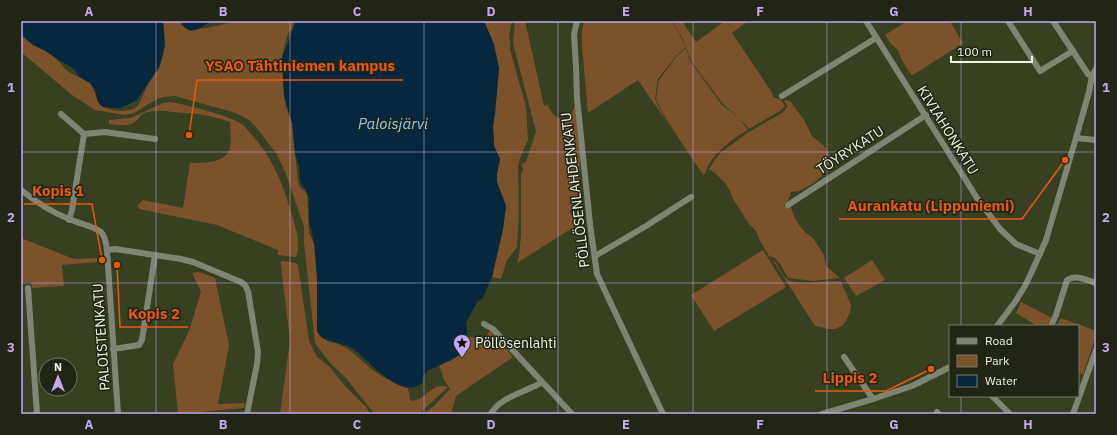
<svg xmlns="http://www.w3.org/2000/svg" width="1117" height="435" font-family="'IBM Plex Sans',sans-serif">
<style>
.green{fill:#7c522a}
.water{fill:#06283e}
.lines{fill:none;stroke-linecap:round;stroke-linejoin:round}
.minor{stroke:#7f8475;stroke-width:6}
.grid{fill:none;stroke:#c5a7f1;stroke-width:1;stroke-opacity:0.55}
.labels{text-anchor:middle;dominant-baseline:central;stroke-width:3;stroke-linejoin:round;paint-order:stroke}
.street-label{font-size:14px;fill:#edf4e0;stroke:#202516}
.poi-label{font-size:14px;fill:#edf4e0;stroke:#202516;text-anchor:start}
.water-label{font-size:15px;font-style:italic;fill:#89cafe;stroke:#202516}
.leader{fill:none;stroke:#e8590c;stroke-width:1.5}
.callout-dot{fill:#e8590c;stroke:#202516;stroke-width:1.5}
.callout-label{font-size:15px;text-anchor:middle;font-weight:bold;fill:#e8590c;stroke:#202516;stroke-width:3;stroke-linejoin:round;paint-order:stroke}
.neatline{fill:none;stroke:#c5a7f1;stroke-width:1.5}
.grid-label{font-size:13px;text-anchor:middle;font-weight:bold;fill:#c5a7f1}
</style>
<rect width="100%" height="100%" fill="#374020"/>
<g class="green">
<path d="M163,21H181V25L189,30L207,28L237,21H294L292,29L289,32L287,36L282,57L284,96L286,107L292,123L298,182C300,190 302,188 307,194L309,232L315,247L321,337L329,342L336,343L348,349L373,370L383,377L401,386L408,388L410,399L412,401C427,400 431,382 448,387L419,414H376L373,412L345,377L330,363L315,343L304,243V227L286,174L276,153L256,127L249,120L236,113L175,96L164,97L157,99L134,113L124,115L95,110L72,95L21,52V36C31,45 43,48 54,57C60,61 63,68 69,72C75,76 85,78 90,83C96,90 95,103 103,107C112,111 124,112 133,109C140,107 144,91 148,84C152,78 157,72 160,66C166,51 165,36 163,21Z"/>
<path d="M484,21H512L509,37L510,41V49L526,107L528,140L520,158L518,167L519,210L517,247L507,260L501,279L492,277L503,229L506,206L497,182V173L500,159L494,146L493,126L495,113L499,68Z"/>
<path d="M515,21H525L544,106L547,105C556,121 568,127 575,105L580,152L579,197L578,219L571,210L569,211L577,222V225L517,263L519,256L521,235V176L523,169L522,164L526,162L536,131L513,43Z"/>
<path d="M584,21H671L678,31L686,47L676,56L658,79L655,99L664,117L673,131L638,80L588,113L582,46V31Z"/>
<path d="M672,21H682L696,42L725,21H748L732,33L771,91L773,97L781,100L785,106L780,111L749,129L738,117L723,104L691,61L683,39Z"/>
<path d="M907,21H950L963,43L913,75H911L902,60L898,50L891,44L885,35Z"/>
<path d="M686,48L690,61L722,105L738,117L748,130C730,140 710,156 704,176L683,145L665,117L656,99L659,80L676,57Z"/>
<path d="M784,100L790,101L804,120L812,136L824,146L831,157C829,172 815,184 801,190C798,192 795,191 791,192L788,201L785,203L784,206L786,207L790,205L794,216L799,225L805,232L813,238L824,255L825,261L827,267L840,278L813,281L789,278L787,276L780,264L775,258L769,256L759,239L756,231L749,224L733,199L730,191L726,184L716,174L709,169L714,161L720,153L747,133L782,113L786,109L787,106Z"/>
<path d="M170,102C184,104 232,116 243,125C246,128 250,133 253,136C274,160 283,185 292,215C296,228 301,244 296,257L278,255V250L217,225L139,209L138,205L143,200L183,208L190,163C203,163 226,164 230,147C232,140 230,130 230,122C212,115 192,113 172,112C164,111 156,110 148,112C139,114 141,117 136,121C129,127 117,125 109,124V120L131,118L163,103Z"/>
<path d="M21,238L74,259L97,258V262L62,265L64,286L32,288L31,282H22V288H21Z"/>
<path d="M763,250L786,287L714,331L691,295Z"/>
<path d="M772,259C779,264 780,274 787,279C795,286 828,280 839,281L841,282L851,305L850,312L846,321L842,326L835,329H829L815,326Z"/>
<path d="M872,260L885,280L856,296L844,278Z"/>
<path d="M284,261L296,263L298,265L309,341L317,357L330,367L343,384L366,407L369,412V414H280L290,340L281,266V262Z"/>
<path d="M198,272L203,273L215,278L229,345L218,404L245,403L244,408L178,414L173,364L189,331L201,292L192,273Z"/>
<path d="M1021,302L1052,318L1047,326H1037L1016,313Z"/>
<path d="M1061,318L1096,331V335L1083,375L1078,372V326H1056Z"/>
<path d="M490,330L513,357L456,396L451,414H423L434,406L450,389L444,380L439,365C448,360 462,358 466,347C467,344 467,340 467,337L485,339Z"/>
</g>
<g class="water">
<path d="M21,21H163L165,46L159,67L137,100L121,108L103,107L98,102L95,90L90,83L79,77L75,70L71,67L59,60L44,50L33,45L21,34Z"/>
<path d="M181,21H211C205,25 194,34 187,29C184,28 183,24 181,21Z"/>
<path d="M296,21H484L494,44L499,68L495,113L493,126L494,146L500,159L497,173V182L506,206L503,229L492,277L482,299L477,302L466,323L467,330V346C459,358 447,362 436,367C433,369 429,369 427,371C423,374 423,379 422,383C400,402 367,357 350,347C347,345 343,345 341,344C336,343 324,339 320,336C319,335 318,333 317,331V278L314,242L309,221V198L307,192L302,185L300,180L299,165L295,154L292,123L284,96L282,57L290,38Z"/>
</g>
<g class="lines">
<g class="minor">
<path d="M577,21L574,34L576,67L577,98L590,224L597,274L663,414"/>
<path d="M866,21L977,198L1000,229L1016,244L1040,254"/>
<path d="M1008,21L1040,71L1073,51"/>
<path d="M1053,21L1088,74L1092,76"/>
<path d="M782,96L876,38"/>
<path d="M61,114L84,134L105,132L155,139"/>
<path d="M1076,138L1096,140"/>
<path d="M21,190C36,202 51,212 69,219C78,223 93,226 101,232C106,237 106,244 107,250L118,414"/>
<path d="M788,205L926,115"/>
<path d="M69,220L72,210L84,134"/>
<path d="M107,250L115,249L181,259L193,262L241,282L245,285L248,291L258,352L257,364L247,414"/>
<path d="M595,256L646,226L691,197"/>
<path d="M28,288L37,414"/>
<path d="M484,324L493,329L572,414"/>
<path d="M997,326L1015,302L1025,286L1033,269L1046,240L1076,138L1089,92L1092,76L1096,69"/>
<path d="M1051,326L1056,315L1067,280C1076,274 1087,280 1096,283"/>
<path d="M113,349L139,345L142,340L155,255"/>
<path d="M844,357L873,399"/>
<path d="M992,396L1010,414"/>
<path d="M937,412L939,414"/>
<path d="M491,414C498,399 523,392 537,385L542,382"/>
<path d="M822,414L873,399L912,386L950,367"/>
<path d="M1073,414L1096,350"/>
</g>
</g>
<path class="grid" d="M156,21V414M290,21V414M424,21V414M558,21V414M693,21V414M827,21V414M961,21V326M21,152H1096M21,283H1096M961,396V414"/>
<defs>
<symbol id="sight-pin" viewBox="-11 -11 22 30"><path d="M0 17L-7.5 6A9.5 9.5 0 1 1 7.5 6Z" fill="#c5a7f1" stroke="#202516"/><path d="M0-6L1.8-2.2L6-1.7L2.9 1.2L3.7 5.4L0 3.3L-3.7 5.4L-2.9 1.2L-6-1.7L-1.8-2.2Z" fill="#111"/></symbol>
</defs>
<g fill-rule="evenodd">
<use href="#sight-pin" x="452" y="333" width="20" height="27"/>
</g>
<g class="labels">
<g class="street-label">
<text transform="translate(948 130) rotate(58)">KIVIAHONKATU</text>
<text transform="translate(850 150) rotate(-33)">TÖYRYKATU</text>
<text transform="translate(575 190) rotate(-97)">PÖLLÖSENLAHDENKATU</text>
<text transform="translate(101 337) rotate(-94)">PALOISTENKATU</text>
</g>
<g class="poi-label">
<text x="475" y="343">Pöllösenlahti</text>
</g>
<g class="water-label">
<text x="393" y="123">Paloisjärvi</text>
</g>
</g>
<path class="leader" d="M189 135L197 80H403M102 260L92 204H24M1065 160L1022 219H839M117 265L120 327H188M931 369L886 391H815"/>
<g class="callout-dot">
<circle cx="189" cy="135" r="4"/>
<circle cx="102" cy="260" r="4"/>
<circle cx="1065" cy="160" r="4"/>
<circle cx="117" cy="265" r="4"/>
<circle cx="931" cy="369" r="4"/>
</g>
<g class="callout-label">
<text x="300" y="71">YSAO Tähtiniemen kampus</text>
<text x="58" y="196">Kopis 1</text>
<text x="931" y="211">Aurankatu (Lippuniemi)</text>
<text x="154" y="319">Kopis 2</text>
<text x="850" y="383">Lippis 2</text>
</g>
<rect width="1117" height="435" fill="none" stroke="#202516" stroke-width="44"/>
<rect x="949" y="325" width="130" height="72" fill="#202516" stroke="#727867"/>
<rect x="957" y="338" width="20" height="6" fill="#7f8475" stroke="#727867"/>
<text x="985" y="345" font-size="12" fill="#edf4e0">Road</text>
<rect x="957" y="355" width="20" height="12" fill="#7c522a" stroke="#727867"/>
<text x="985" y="365" font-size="12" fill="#edf4e0">Park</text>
<rect x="957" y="375" width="20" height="12" fill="#06283e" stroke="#727867"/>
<text x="985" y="385" font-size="12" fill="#edf4e0">Water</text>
<g transform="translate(58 377)"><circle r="19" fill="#202516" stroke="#727867"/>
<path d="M0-3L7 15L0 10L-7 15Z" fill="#c5a7f1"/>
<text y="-6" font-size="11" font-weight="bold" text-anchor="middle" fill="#edf4e0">N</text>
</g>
<path d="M951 56v6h81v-6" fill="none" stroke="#edf4e0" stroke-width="2"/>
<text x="957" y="56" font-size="12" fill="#edf4e0" stroke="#202516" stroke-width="3" paint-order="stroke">100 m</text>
<rect x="22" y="22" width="1073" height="391" class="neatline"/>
<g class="grid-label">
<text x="89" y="16">A</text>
<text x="223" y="16">B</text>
<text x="357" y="16">C</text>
<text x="491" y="16">D</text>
<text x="626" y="16">E</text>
<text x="760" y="16">F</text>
<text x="894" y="16">G</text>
<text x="1028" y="16">H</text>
<text x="11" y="92">1</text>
<text x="1106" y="92">1</text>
<text x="11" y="222">2</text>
<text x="1106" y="222">2</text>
<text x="11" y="352">3</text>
<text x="1106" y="352">3</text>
<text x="89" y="429">A</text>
<text x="223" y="429">B</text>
<text x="357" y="429">C</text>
<text x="491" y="429">D</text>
<text x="626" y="429">E</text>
<text x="760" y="429">F</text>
<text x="894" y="429">G</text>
<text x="1028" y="429">H</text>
</g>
</svg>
